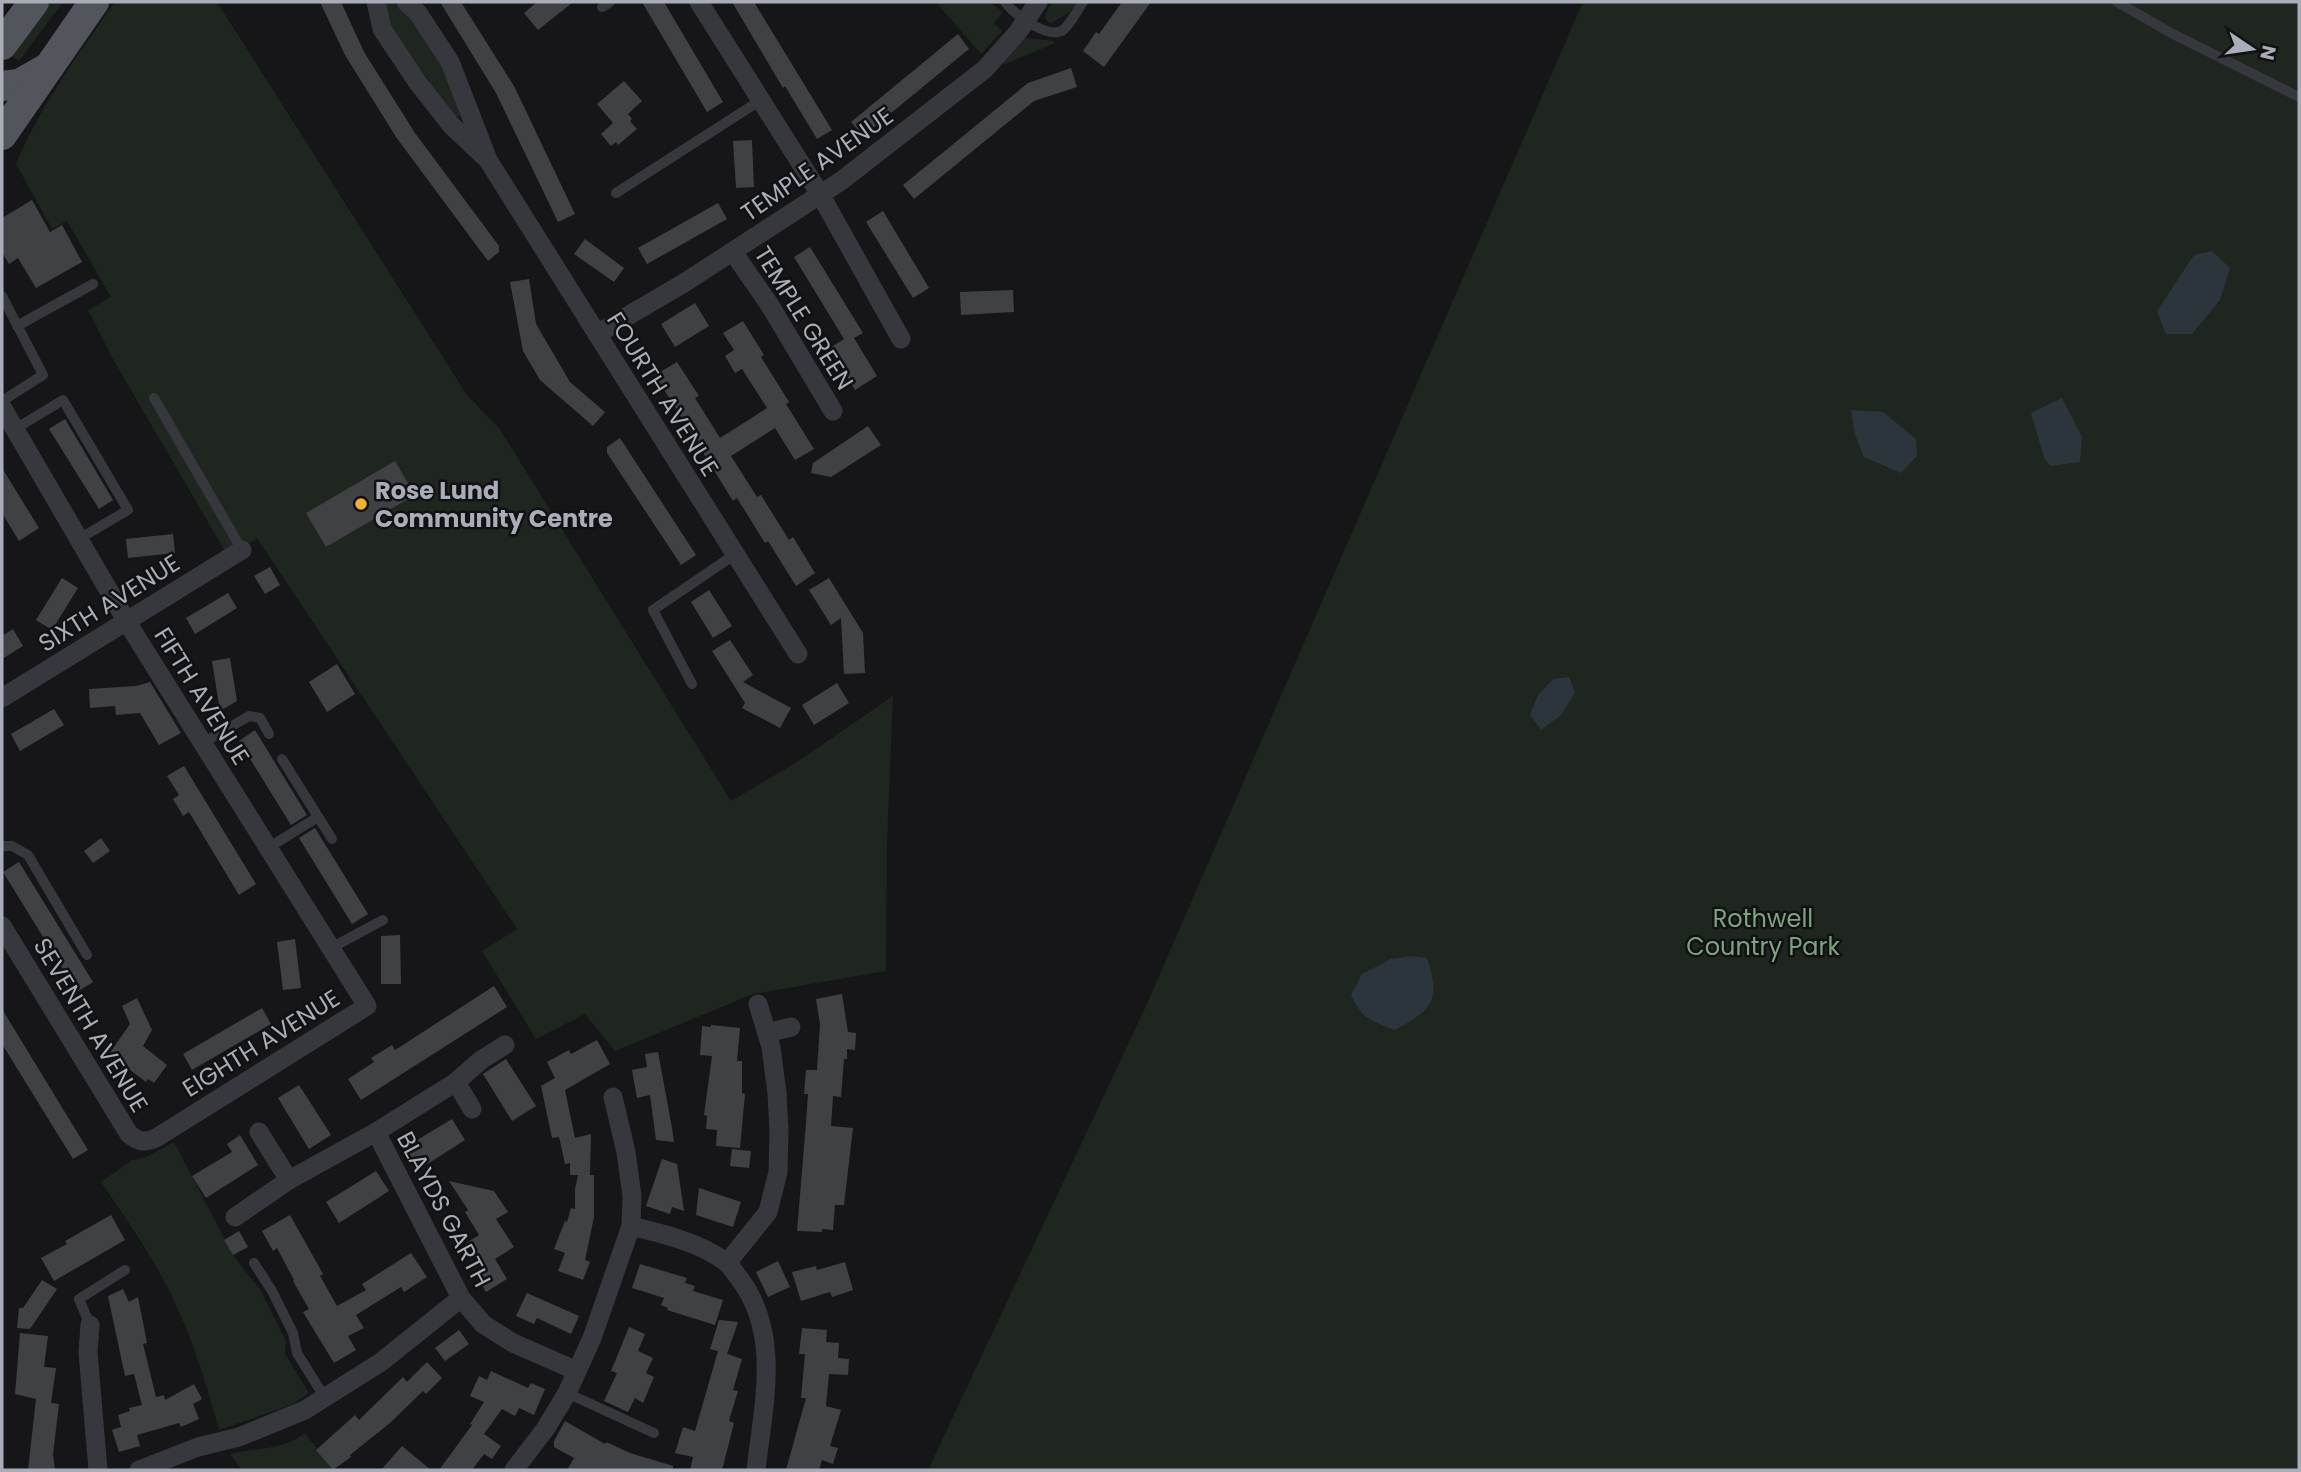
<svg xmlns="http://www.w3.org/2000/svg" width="2301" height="1472" font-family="Poppins,sans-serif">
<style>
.green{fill:#1e261f}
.water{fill:#2c353c}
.building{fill:#404145}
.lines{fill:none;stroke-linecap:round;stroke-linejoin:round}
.lane{stroke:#37383d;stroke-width:10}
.street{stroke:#37383d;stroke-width:19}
.primary{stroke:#53555c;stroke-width:30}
.poi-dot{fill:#f2b134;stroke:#111113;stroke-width:2.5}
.labels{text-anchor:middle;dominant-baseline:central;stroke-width:5;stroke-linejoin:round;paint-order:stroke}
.street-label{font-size:24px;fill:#a8adb8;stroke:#111113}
.poi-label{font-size:24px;font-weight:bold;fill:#a8adb8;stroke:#111113;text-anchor:start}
.park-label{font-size:24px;fill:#7fa381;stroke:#111113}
</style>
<rect width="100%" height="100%" fill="#161618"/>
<g class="green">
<path d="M49,2H63L19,61L9,54Z"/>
<path d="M115,2H217L467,395L499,428L731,801L794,764L893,696L887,842L886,971L753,994L615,1051L585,1014L536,1039L482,951L517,929L257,538L229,558L114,361L88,310L111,297L67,221L52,229L16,164C41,105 78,54 115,2Z"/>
<path d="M381,2H393L413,20L446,70L461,115L459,118L451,112L388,24Z"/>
<path d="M936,2H990L1003,12L994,23L1002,31L981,54Z"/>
<path d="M1052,2H1077L1070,12L1051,23L1047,21L1045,15Z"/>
<path d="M1583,2H2299V1470H928L1146,1006Z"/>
<path d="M1026,38L1054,41L1055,43L1003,65L1006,57Z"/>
<path d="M174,1142L233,1255L261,1291L286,1341L285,1354L309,1393L291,1405L219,1430C205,1378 188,1324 162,1277C144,1244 122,1213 101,1182L132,1160L146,1157Z"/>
<path d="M305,1433L333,1470H242L230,1454C257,1447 282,1451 305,1433Z"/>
</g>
<g class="water">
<path d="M2212,251L2230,268L2220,300L2192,334H2166L2157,311L2194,255Z"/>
<path d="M2062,398L2082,437L2080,462L2050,466L2044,457L2031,413Z"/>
<path d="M1851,410L1883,412L1916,439L1917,456L1901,473L1864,457L1855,435Z"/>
<path d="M1569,677L1575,692L1561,715L1541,730L1530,714L1538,695L1553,679Z"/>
<path d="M1411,956L1427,958C1442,1001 1431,1010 1395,1030C1371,1021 1362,1019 1351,995L1362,974L1391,959Z"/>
</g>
<g class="building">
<path d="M320,2H341L364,52L415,133L499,246V252L488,261L396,137L345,55Z"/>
<path d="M440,2H461L514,86L575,214L558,222L496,93Z"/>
<path d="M537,2H573L538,30L524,13Z"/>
<path d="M642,2H664L723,102L707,112Z"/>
<path d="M732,2H754L832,130L817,139L785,86L783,88Z"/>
<path d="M1122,2H1151L1104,67L1083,51L1096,32L1099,34Z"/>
<path d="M958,34L969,49L863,136L851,122Z"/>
<path d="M1071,68L1077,87L1034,101L914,199L903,185L1028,83Z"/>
<path d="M624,81L642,101L628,114L632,119L630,121L637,129L618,145L616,142L611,146L601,134L613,123L597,104Z"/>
<path d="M752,140L754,187L736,188L733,141Z"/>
<path d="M32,200L50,232L62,225L82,262L36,288L18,258L9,264L2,252V218Z"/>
<path d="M718,203L727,219L647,264L638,248Z"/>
<path d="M883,211L929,288L913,298L866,222Z"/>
<path d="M585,239L624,268L614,282L574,254Z"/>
<path d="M810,247L863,333L854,338L877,376L855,390L830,348L844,339L794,257Z"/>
<path d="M529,279L536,324L570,382L605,412L593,426L540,380L523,351L510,282Z"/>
<path d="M1013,290L1014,312L961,315L960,292Z"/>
<path d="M695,303L709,326L675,347L661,324Z"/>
<path d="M743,321L764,355L761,357L789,402L786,404L814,449L795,460L775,428L731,456L757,497L761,495L789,540L793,537L815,573L796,586L768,541L765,543L737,498L733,501L655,375L677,362L699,396L695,398L720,438L767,408L742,369L735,373L725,356L734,350L723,333Z"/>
<path d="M65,419L113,500L99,509L49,429Z"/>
<path d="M868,426L881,445L831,477L811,473L813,463Z"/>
<path d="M620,438L696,555L681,565L607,453V447Z"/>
<path d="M395,461L415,495L326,547L306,513Z"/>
<path d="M2,468L39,528L19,541L2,513Z"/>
<path d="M173,534L175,553L128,558L126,539Z"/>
<path d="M270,567L280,585L265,594L254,576Z"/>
<path d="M62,578L78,588L52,630L36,620Z"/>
<path d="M829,578L863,633L865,673L844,674L841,618L831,625L809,590Z"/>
<path d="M709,590L732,626L713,638L691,602Z"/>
<path d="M228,593L237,608L195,634L186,618Z"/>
<path d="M13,629L23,646L2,659V636Z"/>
<path d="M730,640L753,675L743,682L791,708L780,728L742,708L745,703L712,651Z"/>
<path d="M230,658L237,701L220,711L212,661Z"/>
<path d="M337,664L355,694L327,712L309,682Z"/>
<path d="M150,682L181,733L159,745L140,713L116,715L115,706L90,708L89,689L136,686Z"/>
<path d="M837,683L849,703L814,725L802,705Z"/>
<path d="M54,709L64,725L20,751L11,734Z"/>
<path d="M255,730L307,815L291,825L239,741Z"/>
<path d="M184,766L256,884L239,895L189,812L183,816L173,799L179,795L167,776Z"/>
<path d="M315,828L368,914L352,924L299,838Z"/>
<path d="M101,838L110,851L93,863L84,851Z"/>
<path d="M19,862L93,982L77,992L3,872Z"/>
<path d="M400,935L401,984H381V936Z"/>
<path d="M295,939L301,988L283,990L277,942Z"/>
<path d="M494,986L507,1007L361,1100L348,1079L374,1062L371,1058L392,1045L395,1050Z"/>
<path d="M842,994L848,1032L856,1033L855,1050L847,1049V1059H844L841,1097L833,1096L831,1126L853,1128L844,1205H835L833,1230L822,1229V1232L797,1231L806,1123L808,1094H804L806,1070H817L820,1024L816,999Z"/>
<path d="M137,998L152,1030L143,1046L167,1065L154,1083L148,1079L146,1082L109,1054L130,1024L122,1006Z"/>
<path d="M262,1008L271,1024L192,1070L183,1054Z"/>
<path d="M2,1009L88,1150L73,1159L2,1044Z"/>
<path d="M711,1025L740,1028L737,1061H742V1093L745,1094L740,1148L716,1146L717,1130L706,1129L707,1116L704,1115L712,1056L700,1055L702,1026L711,1027Z"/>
<path d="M597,1040L610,1064L565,1090L575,1138L591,1134L590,1175H594V1217L585,1260L590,1262L583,1280L558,1271L565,1253L554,1249L565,1221L567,1222L571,1208L575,1209V1189L578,1175H570V1163L565,1164L559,1137L552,1138L541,1086L555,1078L547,1062L569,1050L571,1054Z"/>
<path d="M658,1052L672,1128L674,1142L656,1140L650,1095L637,1098L632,1070L647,1067L645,1054Z"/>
<path d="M506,1059L536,1106L512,1121L483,1074Z"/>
<path d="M299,1085L331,1135L309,1149L278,1098Z"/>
<path d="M452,1119L465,1140L418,1170L404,1148Z"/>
<path d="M240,1135L258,1165L206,1198L192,1176L232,1152L227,1144Z"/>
<path d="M732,1149L751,1151L749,1168L730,1166Z"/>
<path d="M662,1159L677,1164L684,1211L672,1207L670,1214L646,1206Z"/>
<path d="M376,1171L389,1191L339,1223L326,1202Z"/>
<path d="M449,1181L494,1191L508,1212L496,1219L514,1247L495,1259L507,1279L486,1292L477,1276L484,1272L466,1243L479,1235L465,1212L468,1210Z"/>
<path d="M699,1188L741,1202L733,1227L696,1215Z"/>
<path d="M111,1215L125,1240L54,1281L41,1258L67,1244L65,1241Z"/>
<path d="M290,1215L323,1274L320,1276L337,1306L366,1290L362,1284L411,1253L427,1277L404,1292L401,1287L356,1315L364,1328L348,1336L356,1350L334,1363L303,1312L309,1309L293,1281L294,1280L277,1248L273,1251L262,1231Z"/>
<path d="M239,1231L248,1247L233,1255L224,1240Z"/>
<path d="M778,1261L790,1287L768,1297L756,1272Z"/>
<path d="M845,1262L853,1290L832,1297L830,1292L801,1301L792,1272L816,1266L817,1270Z"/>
<path d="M640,1264L687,1278L685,1283L695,1286L693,1291L723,1300L715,1325L667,1310L668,1308L661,1305L664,1298L632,1288Z"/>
<path d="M42,1280L57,1289L30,1329L17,1328L19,1308H23Z"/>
<path d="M123,1289L129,1302L138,1297L147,1343L143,1344L156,1397L164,1395L165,1400L194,1384L202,1399L193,1404L199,1419L181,1427L179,1423L137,1435L140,1446L119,1452L112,1430L121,1427L118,1415L130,1411L129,1408L142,1405L134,1374L125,1376L108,1296Z"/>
<path d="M527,1293L579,1316L571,1334L537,1318L534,1324L516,1316Z"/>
<path d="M719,1320L738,1322L727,1354L742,1359L733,1390L738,1391L729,1421L734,1423L722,1470H690L693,1457L675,1453L683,1427L695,1431L718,1351L710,1349Z"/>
<path d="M629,1327L645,1334L638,1351L653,1358L646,1373L654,1377L643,1403L635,1398L628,1412L604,1401L617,1373L611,1371Z"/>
<path d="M802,1328L827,1330L826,1342L839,1343L838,1358L849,1359L848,1375L829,1374L826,1406L841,1410L830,1446L838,1448L833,1464L822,1460L819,1470H786L806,1398H801L805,1354H799Z"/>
<path d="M459,1330L469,1344L445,1361L435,1348Z"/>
<path d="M20,1333L48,1336L44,1367L56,1368L51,1403L59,1404L53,1454L55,1470H28L36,1399L15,1394Z"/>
<path d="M427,1362L442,1378L426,1394L423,1391L390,1423L350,1455L351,1457L333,1470L316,1450L355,1415L359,1420L403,1377L407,1382Z"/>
<path d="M491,1371L528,1388L531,1383L545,1389L534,1415L519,1408L515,1416L502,1409L484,1434L501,1446L492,1459L484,1454L472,1470H439L472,1425L470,1424L484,1402L470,1396L479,1376L487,1380Z"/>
<path d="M565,1421L605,1444L606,1442L630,1453L673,1466V1470H567L574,1458L554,1447V1441Z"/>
<path d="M402,1446L431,1470H381Z"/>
</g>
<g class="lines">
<g class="lane">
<path d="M1005,2C1014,14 1048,40 1063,30C1071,24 1077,10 1083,2"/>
<path d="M2117,2L2173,34L2299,97"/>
<path d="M602,7L610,2"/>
<path d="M616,193L761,100"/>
<path d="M2,296L43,375L2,401"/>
<path d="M17,326L93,284"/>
<path d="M154,398L242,550"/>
<path d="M15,429L63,400L128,510L79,539"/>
<path d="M692,684L653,610L734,555"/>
<path d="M203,743L249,716L260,718L269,734"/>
<path d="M282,759L332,839"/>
<path d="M2,846H12L28,855L87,955"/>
<path d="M268,848L318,817"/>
<path d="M331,948L383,920"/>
<path d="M254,1263L272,1291L293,1333L297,1353L325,1398"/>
<path d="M90,1325L79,1299L125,1270"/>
<path d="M567,1393L654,1433"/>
</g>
<g class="street">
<path d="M376,2L382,29L418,83L451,125L485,157"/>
<path d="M406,2L418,13L450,62L488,160L798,654"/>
<path d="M699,2L820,194L901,339"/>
<path d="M733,252L769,304L833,411"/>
<path d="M597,334L684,283L841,181L985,69L1018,32L1038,2"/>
<path d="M2,407L127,622L367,1006L156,1138C144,1143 139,1142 129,1134L2,926"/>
<path d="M2,698L242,550"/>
<path d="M767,1033L791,1027"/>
<path d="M456,1082L472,1109"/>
<path d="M259,1132L289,1180"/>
<path d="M376,1132L461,1298L483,1324L513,1343L577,1371"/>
<path d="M235,1217L289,1180L376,1132L456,1082L481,1060L505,1045"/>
<path d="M631,1226C663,1234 699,1242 726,1262C731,1266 735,1273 739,1278C782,1334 763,1406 756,1470"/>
<path d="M727,1263L768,1212L778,1172L779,1132L777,1093L771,1047L758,1004"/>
<path d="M90,1325L88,1352L98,1470"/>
<path d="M139,1470L198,1447L239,1437L305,1410L381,1362L461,1298"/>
<path d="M514,1470L546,1428L567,1393L592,1338L631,1226L632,1196L626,1152L613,1097"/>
</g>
<g class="primary">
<path d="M2,45L34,2"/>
<path d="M2,86L19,84L49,67"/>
<path d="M2,135L94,2"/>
</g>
</g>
<circle class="poi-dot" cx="361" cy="504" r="7"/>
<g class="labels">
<g class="street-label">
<text transform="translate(817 164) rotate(-35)">TEMPLE AVENUE</text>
<text transform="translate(804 318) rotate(58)">TEMPLE GREEN</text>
<text transform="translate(663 394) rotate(58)">FOURTH AVENUE</text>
<text transform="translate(109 603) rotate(-32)">SIXTH AVENUE</text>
<text transform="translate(202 696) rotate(58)">FIFTH AVENUE</text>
<text transform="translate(91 1025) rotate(59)">SEVENTH AVENUE</text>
<text transform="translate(261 1043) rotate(-32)">EIGHTH AVENUE</text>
<text transform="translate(444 1209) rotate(62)">BLAYDS GARTH</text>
</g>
<g class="poi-label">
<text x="375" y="490">Rose Lund<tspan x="375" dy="28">Community Centre</tspan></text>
</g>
<g class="park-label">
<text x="1763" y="918">Rothwell<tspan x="1763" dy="28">Country Park</tspan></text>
</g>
</g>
<rect width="2301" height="1472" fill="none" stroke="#a8adb8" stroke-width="7"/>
<g transform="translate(2252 49) rotate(103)" stroke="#111113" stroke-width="5" paint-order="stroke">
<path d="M0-5L12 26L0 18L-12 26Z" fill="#a8adb8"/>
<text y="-10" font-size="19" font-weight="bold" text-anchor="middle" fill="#a8adb8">N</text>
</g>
</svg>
